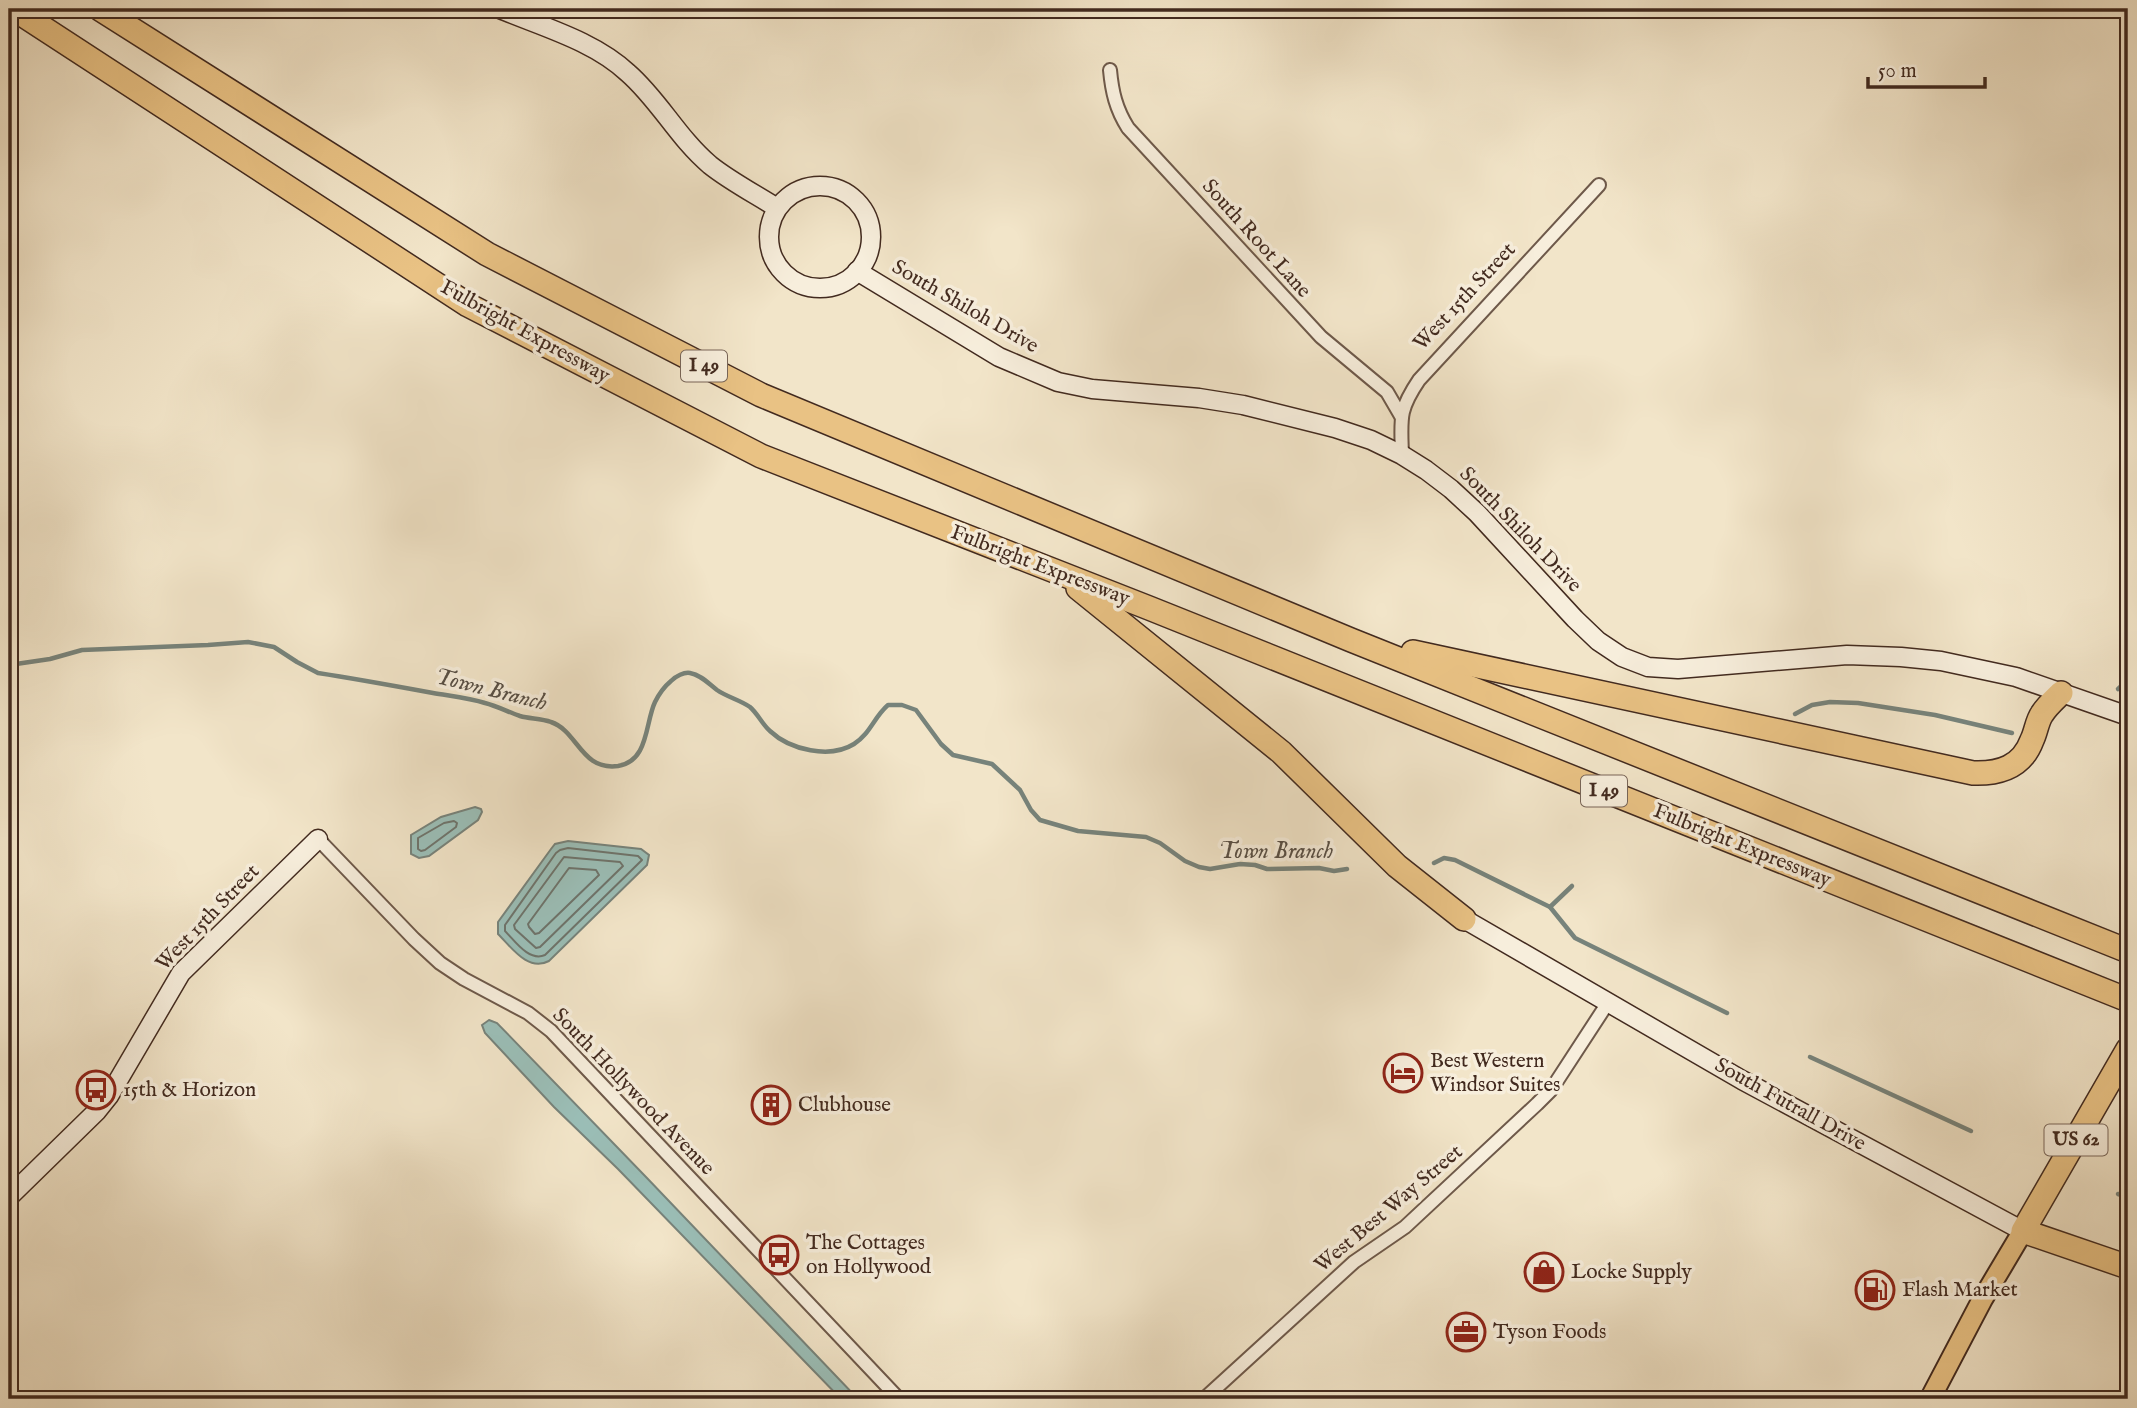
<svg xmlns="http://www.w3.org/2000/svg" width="2137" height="1408" font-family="'IM FELL English',serif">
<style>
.water{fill:#9bbfb8;stroke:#77837b;stroke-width:2}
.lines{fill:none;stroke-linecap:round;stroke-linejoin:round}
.shore{stroke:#6e746c;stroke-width:2}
.stream{stroke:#77837b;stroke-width:4.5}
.street-casing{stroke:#6e594a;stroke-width:16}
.secondary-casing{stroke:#422a1f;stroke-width:21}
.primary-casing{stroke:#422a1f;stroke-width:23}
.highway-casing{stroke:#422a1f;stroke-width:26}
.street{stroke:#f7eedc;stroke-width:12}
.secondary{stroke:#f7eedc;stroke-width:18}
.primary{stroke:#e9c284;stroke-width:19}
.highway{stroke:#e9c284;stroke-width:23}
.labels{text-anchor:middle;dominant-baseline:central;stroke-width:7;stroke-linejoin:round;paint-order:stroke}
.shield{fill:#f7eedc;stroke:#786558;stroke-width:2}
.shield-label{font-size:19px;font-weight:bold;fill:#422a1f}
.street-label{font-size:21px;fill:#422a1f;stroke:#f7eedc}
.poi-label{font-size:21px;fill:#422a1f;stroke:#f7eedc;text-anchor:start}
.water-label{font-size:23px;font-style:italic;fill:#584f45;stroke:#f7eedc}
</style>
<rect width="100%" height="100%" fill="#f2e5c9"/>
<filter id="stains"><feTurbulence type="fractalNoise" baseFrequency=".00286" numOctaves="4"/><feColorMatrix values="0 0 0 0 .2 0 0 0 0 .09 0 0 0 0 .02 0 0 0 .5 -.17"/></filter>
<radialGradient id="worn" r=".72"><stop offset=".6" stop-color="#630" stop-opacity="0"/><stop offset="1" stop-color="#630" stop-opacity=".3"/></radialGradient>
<g class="water">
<path d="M475,807L481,809L482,812L478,820L429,856L419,858L411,854V835L441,817Z"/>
<path d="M568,841L641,849L649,855L647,865L549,961C528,972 512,948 498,934V922L551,849L555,844Z"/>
<path d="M489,1020L497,1023L646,1177L858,1399H841L618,1169L554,1107L485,1033L482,1025Z"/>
</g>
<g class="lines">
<g class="shore">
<path d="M454,821L457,823L456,827L425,850L421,851L418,849V838L444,823Z"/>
<path d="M568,848L638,856L642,860L545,955C529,962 515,941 505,931V925L556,853L560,850Z"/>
<path d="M564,857L620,862L623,866L540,947L536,948L515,929L514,925Z"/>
<path d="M569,868L596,870L599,875L539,933L535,934L529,927L528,924Z"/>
</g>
<g class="stream">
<path d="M9,662L16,664L50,659L82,650L208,645L248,642L274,647L297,662L318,673C357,679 395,686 433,693C450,696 469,698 485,703C497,706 508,712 520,716C530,719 541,718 551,722C578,731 581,771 618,766C649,761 645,723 655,702C659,694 665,686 671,681C676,676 684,672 690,673C701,675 709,684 717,690C727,697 740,700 750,707C758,714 762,724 770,731C790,750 830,759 854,744C870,734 874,717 888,705H902L916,710L941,744L953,755L992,764L1020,790L1031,810L1040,820L1078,831L1146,837L1160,843L1185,861L1199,867L1210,869L1240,864L1255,865L1267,869L1319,868L1334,871L1347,869"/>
<path d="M2118,689L2128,680"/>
<path d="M1795,714L1812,705L1830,702L1858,703L1935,715L2012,733"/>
<path d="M1434,863L1444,858L1455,860L1550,907L1575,938L1727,1013"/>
<path d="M1550,907L1572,886"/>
<path d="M1810,1057L1971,1131"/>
<path d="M2118,1194L2128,1197"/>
</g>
<defs>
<g id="street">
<path d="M1110,70C1112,92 1116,109 1128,128L1321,337L1387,392L1401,416"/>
<path d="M1402,455C1401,419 1398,411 1419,380L1599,185"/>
<path d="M318,839L414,939L440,963L464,979L528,1013L551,1031L899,1399"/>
<path d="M1204,1399L1354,1262L1405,1227L1537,1104L1551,1090L1609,1001"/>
</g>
<g id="secondary">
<path d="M500,9C543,27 594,41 628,73C659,100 678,138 710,165C730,181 755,194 777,208"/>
<circle cx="820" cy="237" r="51"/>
<path d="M857,271L999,357L1058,382L1092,389L1199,398L1243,405L1335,428L1371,440L1402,455L1426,470L1451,489L1477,513L1575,619L1598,641L1622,657L1648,667L1678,669L1847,655L1901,657L1941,661L2016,677L2128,716"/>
<path d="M1464,919L1742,1080L2023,1231"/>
<path d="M9,1197L97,1111L109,1096L181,973L318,839"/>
</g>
<path id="primary" d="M1930,1399L1982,1300L2023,1231"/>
<g id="highway">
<path d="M14,9L468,305L761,456L1149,608L2128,1000"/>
<path d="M100,9L487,254L761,395L1351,640L2128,951"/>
<path d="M1078,588L1281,752L1397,866L1464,919"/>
<path d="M1413,652L1973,773C2000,774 2022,767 2032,740C2036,732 2037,721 2042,714C2047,706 2055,699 2061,693"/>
<path d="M2128,1049L2023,1231L2128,1267"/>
</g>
</defs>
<use href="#street" class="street-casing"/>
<use href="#secondary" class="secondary-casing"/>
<use href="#primary" class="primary-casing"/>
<use href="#highway" class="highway-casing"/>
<use href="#street" class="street"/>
<use href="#secondary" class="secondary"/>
<use href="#primary" class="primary"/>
<use href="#highway" class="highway"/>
</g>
<defs>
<symbol id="hotel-ring" viewBox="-11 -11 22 22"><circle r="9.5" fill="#f7eedc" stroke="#8f2418" stroke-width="1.5"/><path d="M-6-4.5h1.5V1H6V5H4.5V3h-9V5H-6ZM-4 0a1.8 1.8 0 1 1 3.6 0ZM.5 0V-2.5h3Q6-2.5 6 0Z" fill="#8f2418"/></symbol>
<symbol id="bus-ring" viewBox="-11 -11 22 22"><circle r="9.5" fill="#f7eedc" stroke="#8f2418" stroke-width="1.5"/><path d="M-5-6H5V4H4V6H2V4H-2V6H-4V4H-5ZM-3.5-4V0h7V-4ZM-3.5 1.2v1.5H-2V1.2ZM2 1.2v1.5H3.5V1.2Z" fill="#8f2418"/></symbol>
<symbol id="building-ring" viewBox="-11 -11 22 22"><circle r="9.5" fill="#f7eedc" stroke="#8f2418" stroke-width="1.5"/><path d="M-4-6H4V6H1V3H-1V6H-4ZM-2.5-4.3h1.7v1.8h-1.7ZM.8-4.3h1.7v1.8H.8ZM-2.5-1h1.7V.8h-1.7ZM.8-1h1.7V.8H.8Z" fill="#8f2418"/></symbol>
<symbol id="shop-ring" viewBox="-11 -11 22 22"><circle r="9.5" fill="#f7eedc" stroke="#8f2418" stroke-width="1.5"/><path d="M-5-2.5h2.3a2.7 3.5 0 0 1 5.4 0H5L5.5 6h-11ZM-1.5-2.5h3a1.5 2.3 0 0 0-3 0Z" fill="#8f2418"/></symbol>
<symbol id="fuel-ring" viewBox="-11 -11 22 22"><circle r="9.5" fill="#f7eedc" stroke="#8f2418" stroke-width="1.5"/><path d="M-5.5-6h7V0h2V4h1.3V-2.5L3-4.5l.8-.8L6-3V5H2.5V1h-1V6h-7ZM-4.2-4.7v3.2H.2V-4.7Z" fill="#8f2418"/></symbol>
<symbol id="office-ring" viewBox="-11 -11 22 22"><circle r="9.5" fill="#f7eedc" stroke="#8f2418" stroke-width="1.5"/><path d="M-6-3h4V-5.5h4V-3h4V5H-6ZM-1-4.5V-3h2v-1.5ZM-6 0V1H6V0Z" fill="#8f2418"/></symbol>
</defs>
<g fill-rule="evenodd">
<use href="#hotel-ring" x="1381" y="1051" width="44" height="44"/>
<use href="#bus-ring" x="74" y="1068" width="44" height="44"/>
<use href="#building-ring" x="749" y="1083" width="44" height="44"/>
<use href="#bus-ring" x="757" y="1233" width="44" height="44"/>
<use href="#shop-ring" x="1522" y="1250" width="44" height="44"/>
<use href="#fuel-ring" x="1853" y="1268" width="44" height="44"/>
<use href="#office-ring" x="1444" y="1310" width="44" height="44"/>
</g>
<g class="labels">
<g class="shield">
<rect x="681" y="350.5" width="46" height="31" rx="5"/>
<rect x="1581" y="775.5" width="46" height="31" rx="5"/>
<rect x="2044.5" y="1124.5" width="63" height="31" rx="5"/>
</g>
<g class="shield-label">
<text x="704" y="366">I 49</text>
<text x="1604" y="791">I 49</text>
<text x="2076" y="1140">US 62</text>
</g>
<g class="street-label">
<text transform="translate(1256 239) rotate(48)">South Root Lane</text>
<text transform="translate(1465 297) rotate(-47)">West 15th Street</text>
<text transform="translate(965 307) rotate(30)">South Shiloh Drive</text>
<text transform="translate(525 332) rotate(29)">Fulbright Expressway</text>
<text transform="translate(1520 530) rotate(46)">South Shiloh Drive</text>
<text transform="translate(1040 566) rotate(21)">Fulbright Expressway</text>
<text transform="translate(1742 846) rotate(22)">Fulbright Expressway</text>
<text transform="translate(208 918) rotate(-46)">West 15th Street</text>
<text transform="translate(633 1092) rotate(46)">South Hollywood Avenue</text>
<text transform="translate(1790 1105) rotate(29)">South Futrall Drive</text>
<text transform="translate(1389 1209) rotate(-40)">West Best Way Street</text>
</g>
<g class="poi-label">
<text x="1430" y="1061">Best Western<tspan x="1430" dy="24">Windsor Suites</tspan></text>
<text x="123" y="1090">15th &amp; Horizon</text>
<text x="798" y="1105">Clubhouse</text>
<text x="806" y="1243">The Cottages<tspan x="806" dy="24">on Hollywood</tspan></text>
<text x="1571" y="1272">Locke Supply</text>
<text x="1902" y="1290">Flash Market</text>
<text x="1493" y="1332">Tyson Foods</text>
</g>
<g class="water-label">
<text transform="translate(491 690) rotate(14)">Town Branch</text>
<text x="1276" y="851">Town Branch</text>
</g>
</g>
<rect width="2137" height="1408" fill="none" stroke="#f2e5c9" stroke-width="35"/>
<rect x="10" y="10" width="2116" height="1387" fill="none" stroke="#422a1f" stroke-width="3.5"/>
<rect x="18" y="18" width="2102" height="1373" fill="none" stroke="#422a1f" stroke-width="2"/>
<path d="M1868 77v10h117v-10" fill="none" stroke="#422a1f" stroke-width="3.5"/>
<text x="1878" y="77" font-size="21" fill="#422a1f" stroke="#f7eedc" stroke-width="5" paint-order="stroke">50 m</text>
<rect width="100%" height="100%" filter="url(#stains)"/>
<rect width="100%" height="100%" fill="url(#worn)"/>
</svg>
